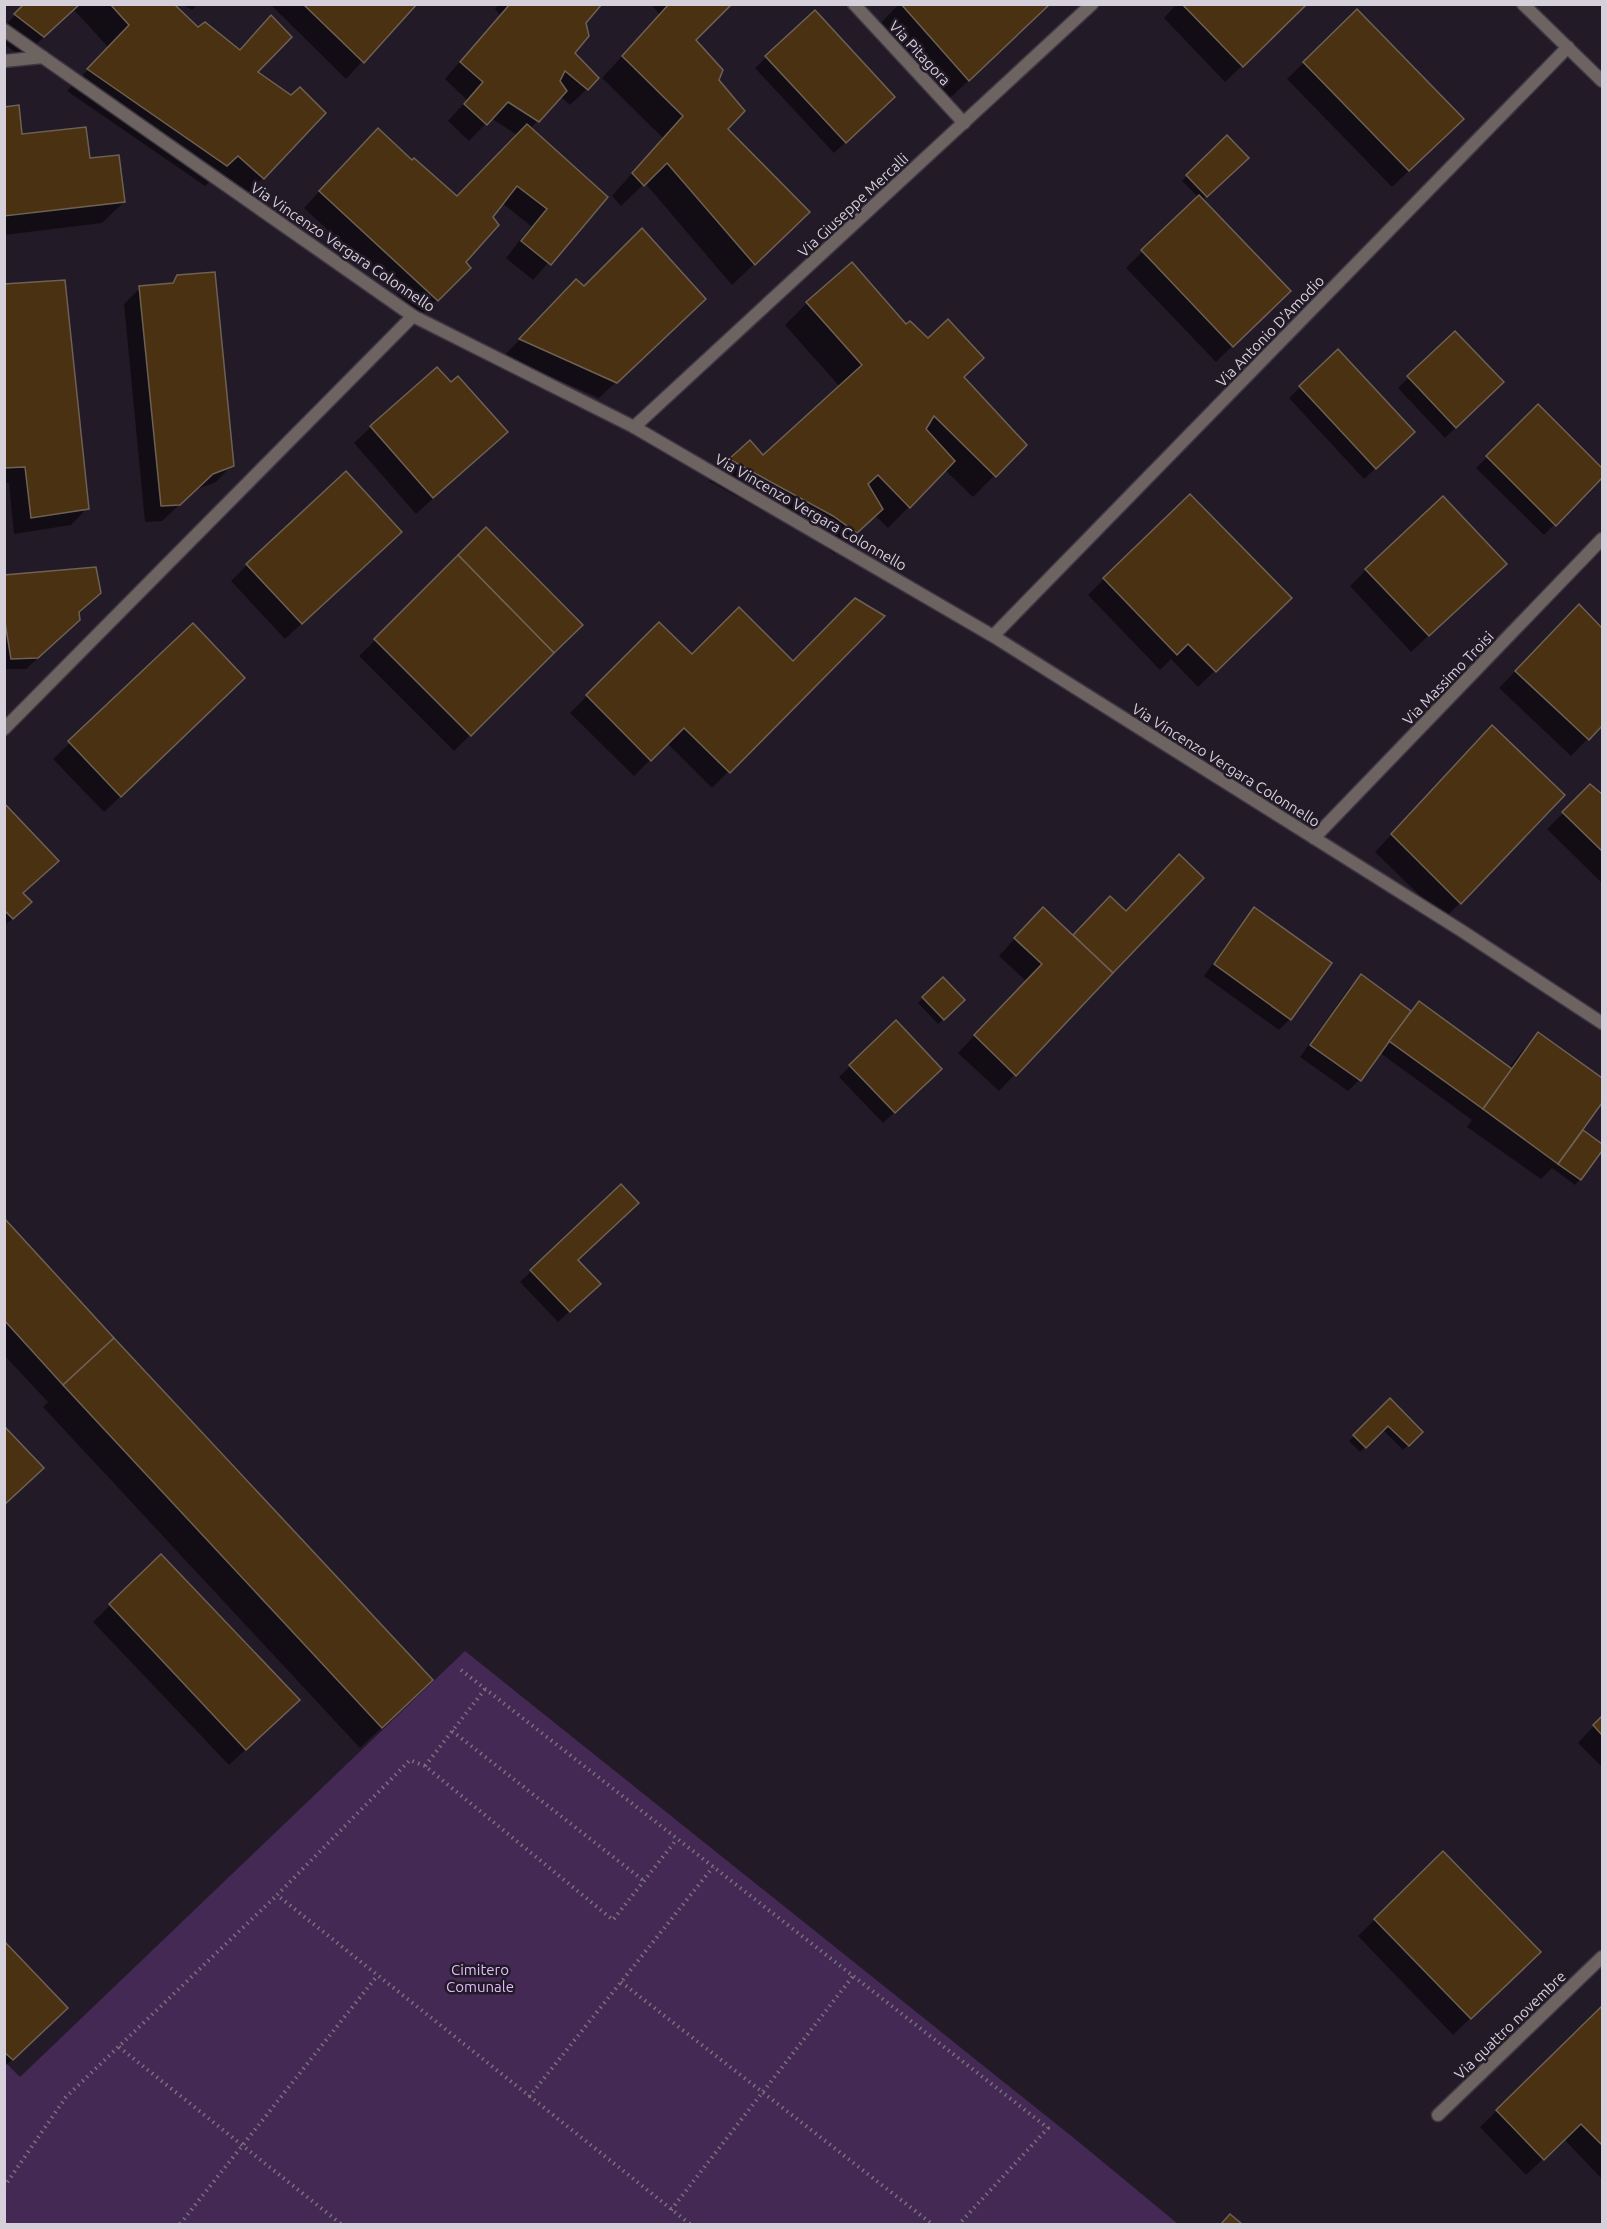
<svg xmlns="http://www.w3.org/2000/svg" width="1607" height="2229" font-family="Ubuntu,sans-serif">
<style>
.green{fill:#442954}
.shadow{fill:#0007}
.building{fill:#493112;stroke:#6e6154;stroke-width:1.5}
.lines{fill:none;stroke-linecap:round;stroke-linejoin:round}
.street-casing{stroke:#3f3743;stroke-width:15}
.path{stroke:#79727d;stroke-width:4;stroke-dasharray:1.5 4.5;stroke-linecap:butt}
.street{stroke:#6d6462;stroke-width:12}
.labels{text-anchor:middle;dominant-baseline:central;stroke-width:5;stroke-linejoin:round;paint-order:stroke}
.street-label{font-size:15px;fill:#d5d0d9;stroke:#221a27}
.park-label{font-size:15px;fill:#e2bbfd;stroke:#221a27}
</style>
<rect width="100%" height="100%" fill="#221a27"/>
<path class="green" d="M465,1651L1080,2143L1178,2224H5V2062L20,2077Z"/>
<g class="shadow">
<path d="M27,4H172L198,29L238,51L271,17L256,72L263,178L241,199L216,176L205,186L67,91L109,48L74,10L22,57L4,44V26Z"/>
<path d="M182,4H198L192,10Z"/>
<path d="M270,4H415L346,79Z"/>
<path d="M499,4H600L585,23L573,53L587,89L570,105L560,96L530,129L606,198L533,280L506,258L531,226L502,203L464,262L469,268L421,316L304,208L361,146L412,162L457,198L517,135L491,118L469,141L448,121L467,100L445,79L500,15L495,9Z"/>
<path d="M651,4H730L694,40L717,80L726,129L786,234L732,285L645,183L621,206L612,196L663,138L602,78L660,15Z"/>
<path d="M899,4H1049L947,101L879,25Z"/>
<path d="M1177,4H1306L1225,82L1164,18Z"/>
<path d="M1357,11L1462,119L1392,187L1287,79Z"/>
<path d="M814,12L882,108L834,153L755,68Z"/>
<path d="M4,108L20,136L88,160L124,202L102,223L4,235Z"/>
<path d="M1227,137L1247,158L1202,200L1272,307L1216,362L1126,268L1198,197L1182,181Z"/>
<path d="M852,264L906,326L962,377L1025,444L973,497L945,470L888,528L875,515L835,554L811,537L709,481L750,442L763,457L840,387L785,325L807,303Z"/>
<path d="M177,277L232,465L216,482L195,490L162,521L145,522L124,304L140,288L169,285Z"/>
<path d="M4,286L87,508L71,525L14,534L9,483H4Z"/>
<path d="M584,288L687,315L599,398L504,356L560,297Z"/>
<path d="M1455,333L1502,382L1445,438L1398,388Z"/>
<path d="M1338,351L1402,443L1364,479L1289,398Z"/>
<path d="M451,384L506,432L416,514L354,443L371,427Z"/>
<path d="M1538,406L1602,470V476L1544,535L1476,468Z"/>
<path d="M383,548L285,639L231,581L247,565Z"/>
<path d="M459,557L581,625L454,751L359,656Z"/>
<path d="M1366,570L1488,580L1411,652L1350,586Z"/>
<path d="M4,577L78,613L67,631L26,669H4Z"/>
<path d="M1104,579L1289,598L1198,687L1171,659L1160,670L1088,595Z"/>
<path d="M1579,606L1602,630V724L1571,756L1499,688Z"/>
<path d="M883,616L712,788L667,743L634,776L570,713L659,624L692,656L793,663Z"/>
<path d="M193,625L227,695L104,812L53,759Z"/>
<path d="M1476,744L1460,903L1444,919L1375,852Z"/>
<path d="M1590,786L1602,796V883L1547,829Z"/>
<path d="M4,805L22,894L19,913L4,926Z"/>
<path d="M1202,878L999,1091L958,1053L1026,981L999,956L1027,925L1073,937L1099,909L1125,912Z"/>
<path d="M1255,909L1330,963L1290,1019L1279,1030L1204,976L1244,920Z"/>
<path d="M1361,976L1410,1012L1419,1003L1509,1068L1522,1051L1538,1034L1602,1080V1100L1577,1136L1578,1137L1583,1132L1602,1145V1149L1580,1179L1575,1185L1552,1168L1541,1179L1467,1127L1472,1120L1379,1052L1359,1080L1348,1091L1300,1057L1350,987Z"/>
<path d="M943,979L963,1000L938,1024L918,1003Z"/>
<path d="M850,1066L929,1080L883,1123L839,1077Z"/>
<path d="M621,1186L577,1260L588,1294L558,1322L520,1282Z"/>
<path d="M4,1221L409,1702L360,1748L43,1407L48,1402L4,1355Z"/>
<path d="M1390,1401L1421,1432L1403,1450L1382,1429L1360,1452L1349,1441Z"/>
<path d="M161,1556L281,1716L229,1765L93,1622Z"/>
<path d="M1602,1717V1767L1578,1743Z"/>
<path d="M1443,1853L1522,1968L1453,2035L1358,1936Z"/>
<path d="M4,1943L49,2024L4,2067Z"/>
<path d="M1602,2008V2179L1564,2139L1526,2175L1480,2127Z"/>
</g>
<g class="building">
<path d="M24,4H80L44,37L14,14Z"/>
<path d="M110,4H174L198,27L205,22L240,50L271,15L292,37L258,72L291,95L300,87L326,113L264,179L238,156L227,166L87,69L129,25Z"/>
<path d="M303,4H417L364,63Z"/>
<path d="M510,4H602L586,23L589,36L575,53L599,78L588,90L565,71L560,81L567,91L539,122L508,102L487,125L464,104L483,82L460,62Z"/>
<path d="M669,4H732L696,40L723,70L719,80L745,111L728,129L810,212L755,265L667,163L644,186L632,173L683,116L622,56Z"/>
<path d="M901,4H1050L969,81Z"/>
<path d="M1182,4H1307L1243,67Z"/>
<path d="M1357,9L1464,119L1409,171L1303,62Z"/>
<path d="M815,10L895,97L846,143L765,56Z"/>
<path d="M19,105L22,134L86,127L90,158L119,155L125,202L4,216V107Z"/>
<path d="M527,124L608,197L551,265L521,241L547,209L517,186L493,217L499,225L466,262L471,268L438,301L319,191L378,128L412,160L414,158L457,196Z"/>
<path d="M1227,135L1249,158L1207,197L1186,175Z"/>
<path d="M1199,195L1291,291L1233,347L1141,250Z"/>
<path d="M642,228L706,299L617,383L519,339L576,279L584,286Z"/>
<path d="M852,262L906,324L910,321L928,338L948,319L984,358L964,377L1027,445L996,477L934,416L926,429L955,461L910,508L878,475L868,484L883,509L857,533L833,516L729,459L750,440L763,455L862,365L806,302Z"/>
<path d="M215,272L234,466L213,474L180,505L161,506L139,286L173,283L177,275Z"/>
<path d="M65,280L89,509L31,518L25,467L4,468V284Z"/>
<path d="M1455,331L1504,382L1456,428L1407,376Z"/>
<path d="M1338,349L1415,432L1376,469L1299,386Z"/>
<path d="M437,367L451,382L458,376L508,432L433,498L370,426Z"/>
<path d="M1538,404L1602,468V478L1556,526L1486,456Z"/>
<path d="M346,471L402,532L302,624L246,564Z"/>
<path d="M1190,494L1292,598L1216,672L1188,644L1177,655L1103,578Z"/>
<path d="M1443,496L1507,564L1429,636L1365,569Z"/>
<path d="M486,527L583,625L554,653L458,555Z"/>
<path d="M458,555L554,653L471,736L374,639Z"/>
<path d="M96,567L101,593L79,612L80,620L38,658L11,659L4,616V575Z"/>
<path d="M855,598L885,616L730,773L684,728L651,761L586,695L659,622L692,654L739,607L793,661Z"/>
<path d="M1579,604L1602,628V726L1589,740L1515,671Z"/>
<path d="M193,623L245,678L121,797L68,741Z"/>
<path d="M1492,725L1565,795L1461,904L1391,834Z"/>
<path d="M1590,784L1602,794V851L1562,812Z"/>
<path d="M4,803L59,861L23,893L32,902L13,919L4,910Z"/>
<path d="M1179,854L1204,878L1113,973L1073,935L1110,896L1126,911Z"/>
<path d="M1043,907L1113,973L1016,1076L974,1035L1042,964L1014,938Z"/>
<path d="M1254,907L1332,963L1291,1020L1214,964Z"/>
<path d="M1361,974L1411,1011L1361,1081L1310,1045Z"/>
<path d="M943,977L965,1000L944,1020L922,997Z"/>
<path d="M1419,1001L1512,1069L1483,1109L1389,1041Z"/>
<path d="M896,1020L942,1069L895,1113L849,1065Z"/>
<path d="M1538,1032L1602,1078V1103L1558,1164L1483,1109Z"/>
<path d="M1583,1130L1602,1144V1151L1581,1180L1558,1164Z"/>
<path d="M621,1184L639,1203L578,1260L601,1284L570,1312L530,1270Z"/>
<path d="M4,1218L114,1338L63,1385L4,1320Z"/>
<path d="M114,1338L433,1680L382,1728L63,1385Z"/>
<path d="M1390,1398L1423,1432L1409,1446L1388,1426L1366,1448L1353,1435Z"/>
<path d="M4,1426L44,1468L4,1505Z"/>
<path d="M161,1554L300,1700L246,1750L109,1604Z"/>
<path d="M1602,1716V1735L1593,1725Z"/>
<path d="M1443,1851L1541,1952L1471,2019L1374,1919Z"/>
<path d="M4,1941L68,2008L13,2060L4,2052Z"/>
<path d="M1602,2006V2145L1581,2124L1544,2160L1496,2110Z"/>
<path d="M1230,2214L1242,2224H1221Z"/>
</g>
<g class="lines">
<defs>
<g id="street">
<path d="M854,4L964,123"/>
<path d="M1523,4L1602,81"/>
<path d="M4,30L413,316L634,427L993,636L1462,931L1602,1023"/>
<path d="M4,61L43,57"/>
<path d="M634,427L1092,4"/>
<path d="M993,636L1568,47"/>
<path d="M4,729L413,316"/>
<path d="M1314,838L1602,539"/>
<path d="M1438,2115L1602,1957"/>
</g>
</defs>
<use href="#street" class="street-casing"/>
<g class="path">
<path d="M461,1670L1048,2128L959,2224"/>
<path d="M485,1689L425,1766L613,1920L677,1839"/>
<path d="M452,1731L644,1881"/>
<path d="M425,1766L410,1760L277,1895L690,2224"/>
<path d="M621,1982L932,2224"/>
<path d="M119,2047L341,2224"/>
<path d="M529,2097L713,1867"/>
<path d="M4,2187L66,2097L277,1895"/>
<path d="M671,2210L853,1976"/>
<path d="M180,2224L377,1976"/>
</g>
<use href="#street" class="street"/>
</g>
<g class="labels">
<g class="street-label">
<text transform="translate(920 53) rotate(47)">Via Pitagora</text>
<text transform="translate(853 205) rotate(-43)">Via Giuseppe Mercalli</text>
<text transform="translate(343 247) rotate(34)">Via Vincenzo Vergara Colonnello</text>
<text transform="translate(1270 331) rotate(-46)">Via Antonio D'Amodio</text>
<text transform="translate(811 512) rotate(30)">Via Vincenzo Vergara Colonnello</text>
<text transform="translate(1448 678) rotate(-46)">Via Massimo Troisi</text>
<text transform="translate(1226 765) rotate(32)">Via Vincenzo Vergara Colonnello</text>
<text transform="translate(1510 2025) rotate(-44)">Via quattro novembre</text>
</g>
<g class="park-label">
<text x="480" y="1969">Cimitero<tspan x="480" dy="17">Comunale</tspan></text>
</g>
</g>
<rect width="1607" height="2229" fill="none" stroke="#d5d0d9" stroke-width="12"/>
</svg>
